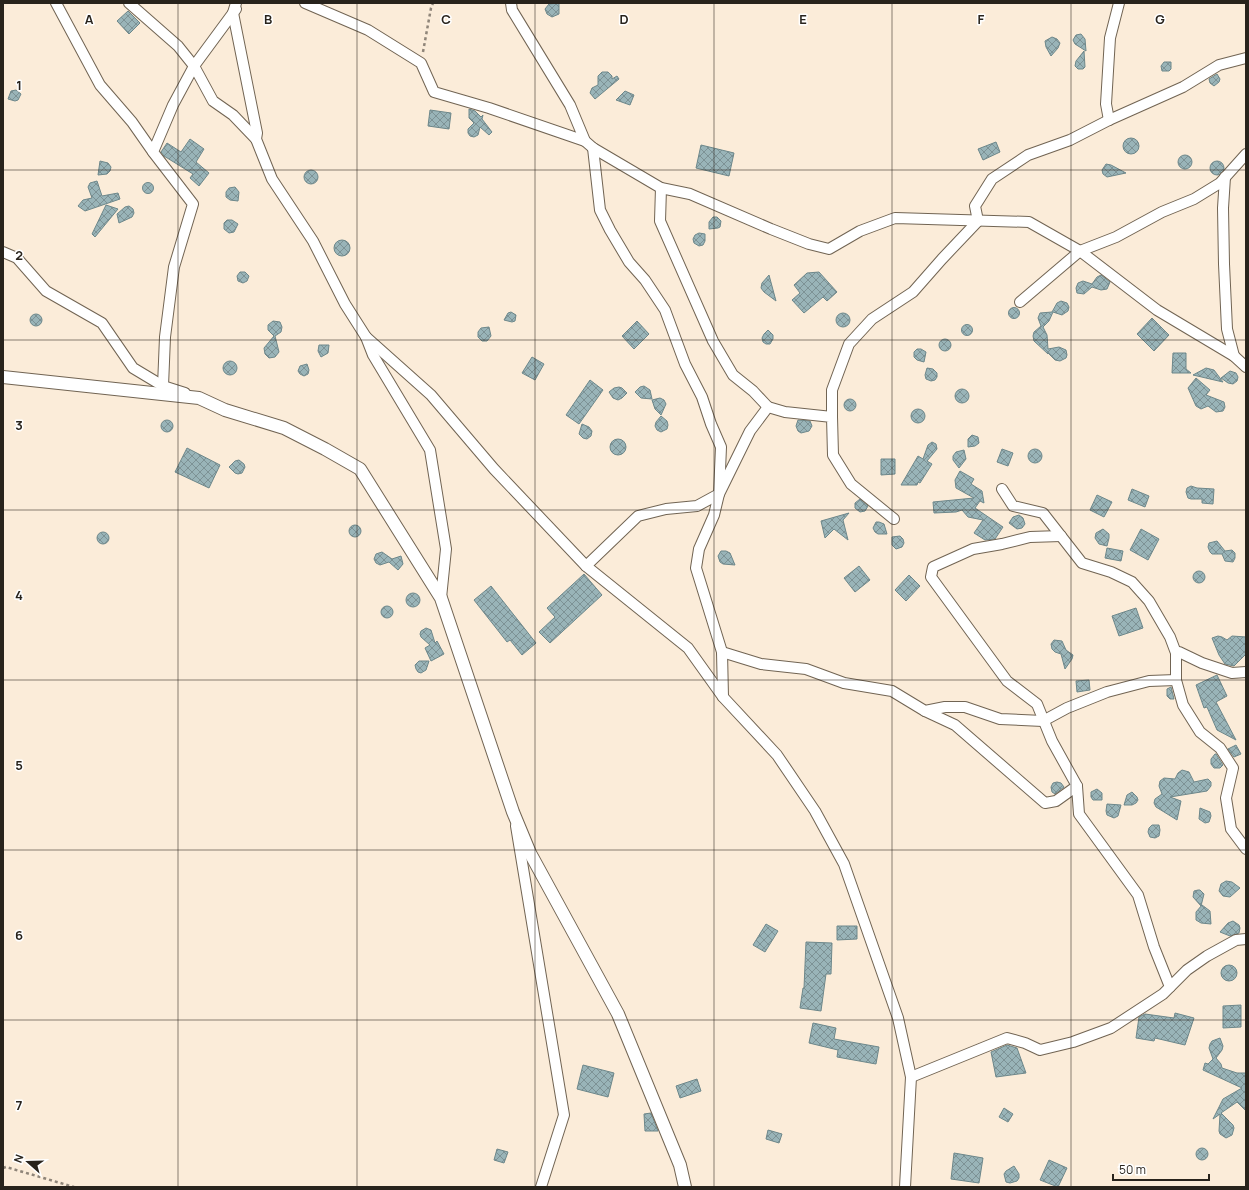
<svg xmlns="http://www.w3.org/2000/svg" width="1249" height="1190" font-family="Manrope,sans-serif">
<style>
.building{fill:url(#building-cross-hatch);stroke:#6d878a}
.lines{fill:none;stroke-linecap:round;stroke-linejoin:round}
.minor-casing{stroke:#716453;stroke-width:12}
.tertiary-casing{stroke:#716453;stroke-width:14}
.path{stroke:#8f8579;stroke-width:2.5;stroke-dasharray:3 3;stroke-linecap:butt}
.minor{stroke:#fff;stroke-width:10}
.tertiary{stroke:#fff;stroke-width:12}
.grid{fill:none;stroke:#28231c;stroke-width:1;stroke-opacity:0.55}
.grid-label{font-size:13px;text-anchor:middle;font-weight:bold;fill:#28231c;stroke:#fff;stroke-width:3;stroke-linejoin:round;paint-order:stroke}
</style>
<defs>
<pattern id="building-cross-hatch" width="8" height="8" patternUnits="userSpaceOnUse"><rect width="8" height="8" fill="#99b4b8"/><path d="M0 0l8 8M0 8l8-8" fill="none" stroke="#7d9295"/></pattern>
</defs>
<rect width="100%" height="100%" fill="#fbecd9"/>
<g class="building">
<path d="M559,3V14L552,17L547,14L545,9L549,4Z"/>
<path d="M128,11L140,23L129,34L117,21Z"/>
<path d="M1081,34L1085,39L1086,51L1075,44L1073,40L1076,35Z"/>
<path d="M1052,37L1057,39L1060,43L1058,48L1051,56L1046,47L1045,41Z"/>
<path d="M1084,51L1085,67L1083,69H1078L1075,66L1076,61Z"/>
<path d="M1164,62H1171V69L1169,71H1162L1161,66Z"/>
<path d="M602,72H608L612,76V79L617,76L619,79L595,99L590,93L592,88L598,85V76Z"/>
<path d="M1217,74L1220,79L1219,82L1214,86L1210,83L1209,79Z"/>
<path d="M16,90L21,94L18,100L15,101L8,99L11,91Z"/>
<path d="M625,91L634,95L630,105L616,100Z"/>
<path d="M469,109L475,111L481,117L483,115L482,119L492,132L489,135L480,127L478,135L474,137L470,136L468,133V129L474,123L469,118Z"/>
<path d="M430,110L451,113L449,129L428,126Z"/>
<circle cx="1131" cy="146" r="8"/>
<path d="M190,139L204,149L196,162L209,173L199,186L190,178L193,174L164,156L161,152L167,143L181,152Z"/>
<path d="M996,142L1000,152L983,160L978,149Z"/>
<path d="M701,145L734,153L729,176L696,168Z"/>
<circle cx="1185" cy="162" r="7"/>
<path d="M100,161L108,163L111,167L110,171L107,174L98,175Z"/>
<circle cx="1217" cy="168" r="7"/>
<path d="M1106,164L1111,165L1126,173L1107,177L1103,174L1102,170Z"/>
<circle cx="311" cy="177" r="7"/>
<path d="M97,181L102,196L118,193L120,199L85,211L78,206L83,200L92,198L88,187L90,183Z"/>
<circle cx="148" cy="188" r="5.5"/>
<path d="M235,187L239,192L238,201L230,200L226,197V192L229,188Z"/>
<path d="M106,205L118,209L95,237L92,234Z"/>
<path d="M129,206L133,209L134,213L132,217L119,223L117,214L125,207Z"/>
<path d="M713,217H717L721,221L720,227L718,228L709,229V222Z"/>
<path d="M227,220H232L238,224L234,232L229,233L224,229V223Z"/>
<path d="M699,233L705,234V241L703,245L699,246L694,243L693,239L695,235Z"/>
<circle cx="342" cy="248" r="8"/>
<path d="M240,272H245L249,276L247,281L243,283L238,281L237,276Z"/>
<path d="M819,272L837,292L827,301L823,297L804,313L792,300L800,293L794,285L807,273Z"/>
<path d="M769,275L776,301L764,292L761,288L762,283Z"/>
<path d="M1101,275L1110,282L1107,289L1101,290L1092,287L1084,294L1077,293L1076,288L1078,283L1083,281L1092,284L1097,277Z"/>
<path d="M1061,301L1067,303L1069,307L1068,311L1062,315L1053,312L1049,321L1043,327L1047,335L1048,349L1059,347L1066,350L1067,355L1066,358L1060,361L1055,360L1048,353V354L1034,341L1033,336L1034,332L1041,326L1038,318L1040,313L1052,312L1057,303Z"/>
<circle cx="1014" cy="313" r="5.5"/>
<path d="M511,312L516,315L515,321L512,322L504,320L508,313Z"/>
<circle cx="843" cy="320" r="7"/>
<circle cx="36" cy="320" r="6"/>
<path d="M1152,318L1169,335L1154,351L1137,334Z"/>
<path d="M273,321L280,322L282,327L281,332L275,336L279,352L275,357L269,358L265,354L264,348L274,336L268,330V325Z"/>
<path d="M637,321L649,334L634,349L622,336Z"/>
<circle cx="967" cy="330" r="5.5"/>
<path d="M489,327L491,336L487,341H482L478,337V332L481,328Z"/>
<path d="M768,330L773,335V339L770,344H766L763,342L762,338L764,334Z"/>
<circle cx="945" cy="345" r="6"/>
<path d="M319,345H329L328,353L321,357L318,351Z"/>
<path d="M917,349H921L926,352L924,362L917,360L914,357V352Z"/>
<path d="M1173,353H1186V369L1191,373H1172Z"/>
<path d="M532,357L544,364L535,380L522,373Z"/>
<circle cx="230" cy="368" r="7"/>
<path d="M307,364L309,370L308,374L304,376L300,374L298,371L300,366Z"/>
<path d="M927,368L933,369L937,373V377L935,380L931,381L926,379L925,375Z"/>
<path d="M1206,368L1214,370L1223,382L1193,375Z"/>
<path d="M1230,371L1236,373L1238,377L1237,381L1233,384L1228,383L1221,378Z"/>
<path d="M1196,378L1210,390L1206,395L1224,402L1225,407L1223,411L1216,412L1208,406L1201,409L1196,406L1188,388Z"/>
<path d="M590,380L603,390L579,424L566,415Z"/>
<path d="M644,386L650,390L652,399L641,398L635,392L640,387Z"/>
<path d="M619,387L622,388L627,393L622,398L618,400L613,398L609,392L614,388Z"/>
<circle cx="962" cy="396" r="7"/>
<path d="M660,398L664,400L666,404L661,415L655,409L652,400Z"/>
<circle cx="850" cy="405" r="6"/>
<circle cx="918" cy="416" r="7"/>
<path d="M661,416L667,421L668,425L667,429L661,432L657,430L655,426L656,422Z"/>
<circle cx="167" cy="426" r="6"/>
<path d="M798,420L810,421L812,426L809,431L801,433L798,431L796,426Z"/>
<path d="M582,424L589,427L592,431L591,436L587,439L583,438L579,434Z"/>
<path d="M972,435L978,437L979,443L975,446L968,447V439Z"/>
<circle cx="618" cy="447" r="8"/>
<path d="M932,442L936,444L937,449L927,461L932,464L920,483L918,482L917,485H901L918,456L923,459L928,445Z"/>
<path d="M187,448L220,465L209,488L175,472Z"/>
<path d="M1002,449L1013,453L1008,466L997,462Z"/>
<circle cx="1035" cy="456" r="7"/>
<path d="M964,450L966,459L959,468L953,460V456L956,452Z"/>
<path d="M881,459H895V474L881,475Z"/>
<path d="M239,460L244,464L245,467L242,473L238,474L235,473L229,467L235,461Z"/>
<path d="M960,471L974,479L971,484L982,491L984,503L980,501L975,508L1003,527L995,539L985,540L974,533L983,520L968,517L962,510L956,512L934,513L933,502L974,498L956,488L955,480Z"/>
<path d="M1191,486L1197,488L1214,489L1213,504L1202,503V499H1191L1188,498L1186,492L1187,488Z"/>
<path d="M1132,489L1149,496L1145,507L1128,500Z"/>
<path d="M1097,495L1112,502L1104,517L1090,510Z"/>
<path d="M860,499L868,506L865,511L860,512L855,508V503Z"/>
<path d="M849,513L843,520L848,540L834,529L825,538L821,521Z"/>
<path d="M1019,515L1023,518L1025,524L1022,528L1017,529L1009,523L1013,517Z"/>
<path d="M876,522H879L884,524L887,534H878L875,532L873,528Z"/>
<circle cx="355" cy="531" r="6"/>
<path d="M1103,529L1109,534V538L1107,546L1099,544L1095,538L1096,533Z"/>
<path d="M1141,529L1159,539L1148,560L1130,550Z"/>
<circle cx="103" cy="538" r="6"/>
<path d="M900,536L903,539L904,543L902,547L896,549L892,545V537Z"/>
<path d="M1217,541L1225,551L1232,550L1235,553V558L1233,562L1225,561L1222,554H1212L1210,552L1208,547L1209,543Z"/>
<path d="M1107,548L1123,551L1121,561L1105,558Z"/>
<path d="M721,551H726L730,553L735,565L723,564L720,562L718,556Z"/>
<path d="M382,552L392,559L401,556L403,564L398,570L389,562L380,565L376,563L374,559L376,554Z"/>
<path d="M859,566L870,580L855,592L844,578Z"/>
<circle cx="1199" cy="577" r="6"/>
<path d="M584,574L602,595L550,643L539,632L555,617L547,608Z"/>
<path d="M909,575L920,586L906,601L895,590Z"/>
<path d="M491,586L536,643L522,655L510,640L507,642L474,600Z"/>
<circle cx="413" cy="600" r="7"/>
<circle cx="387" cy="612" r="6"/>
<path d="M1136,608L1143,628L1119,636L1112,616Z"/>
<path d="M426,628L431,630L435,643L437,641L444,654L431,661L425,648L430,645L421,637L420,634L421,631Z"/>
<path d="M1218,636L1222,637L1227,640L1232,636L1246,637V654L1234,666L1225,664L1219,655L1212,638Z"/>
<path d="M1054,640L1062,641L1066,650L1073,655L1072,659L1065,669L1061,654L1055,652L1052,649L1051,644Z"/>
<path d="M419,661H429L426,670L421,673L418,672L416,669L415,665Z"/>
<path d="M1217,675L1227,696L1216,702L1236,740L1217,730L1207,707L1204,708L1196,685Z"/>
<path d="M1089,680L1090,690L1077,692L1076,681Z"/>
<path d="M1171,687L1174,699H1170L1167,696V689Z"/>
<path d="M1236,745L1241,754L1234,757L1228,749Z"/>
<path d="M1215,754H1216L1223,765L1220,768H1214L1211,764V759Z"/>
<path d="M1182,770L1189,772L1194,782L1208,779L1211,782V786L1207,791L1170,797L1181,801L1177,820L1156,807L1154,803L1155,799L1162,794L1159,786L1160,781L1164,778L1175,779L1178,773Z"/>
<path d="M1057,782L1061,783L1064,787L1055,794L1052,792L1051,787L1053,783Z"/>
<path d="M1097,789L1102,793V800H1093L1091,797V792Z"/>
<path d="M1132,792L1137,797L1138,800L1136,803L1132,805H1124L1127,795Z"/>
<path d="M1107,804L1121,805L1118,816L1114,818L1107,815L1106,811Z"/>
<path d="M1200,808L1210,812L1211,816L1209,822L1205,823L1199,819Z"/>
<path d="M1152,825H1159L1160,830L1159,836L1155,838L1150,837L1148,832L1149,828Z"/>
<path d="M1226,881L1232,882L1240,888L1230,897L1223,896L1219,891L1221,884Z"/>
<path d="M1198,890H1200L1204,894L1201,906L1193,897L1194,891Z"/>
<path d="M1202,905L1210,911L1211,924L1201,923L1196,920V912Z"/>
<path d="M1233,921L1239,925L1240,928L1239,933L1230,936L1220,932L1228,923Z"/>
<path d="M766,924L778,931L765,952L753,945Z"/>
<path d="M837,926H857V939L837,940Z"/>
<path d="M806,942L832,943L831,974H826L821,1011L800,1008L803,988H804Z"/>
<circle cx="1229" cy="973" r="8"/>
<path d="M1241,1005V1027L1223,1028V1006Z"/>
<path d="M1175,1013L1194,1018L1185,1045L1155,1038L1154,1041L1136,1038L1139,1017L1145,1014L1174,1018Z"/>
<path d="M813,1023L836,1028L834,1039L879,1047L876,1064L837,1057L838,1050L809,1043Z"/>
<path d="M1220,1038L1223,1046L1222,1050L1216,1058L1221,1064L1222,1068L1237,1073H1246V1111L1237,1102L1221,1113L1233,1125L1234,1128L1232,1135L1226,1138L1220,1134L1219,1131L1220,1114L1213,1119L1223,1099L1242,1088L1203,1070L1205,1063L1208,1064L1213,1059L1209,1048L1210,1044L1212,1041Z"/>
<path d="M1007,1045L1017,1048L1026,1073L996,1077L991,1052Z"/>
<path d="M583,1065L614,1073L608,1097L577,1089Z"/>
<path d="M697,1079L701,1091L680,1098L676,1086Z"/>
<path d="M1004,1108L1013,1114L1008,1122L999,1117Z"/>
<path d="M651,1113L658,1131H645L644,1114Z"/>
<path d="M768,1130L782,1134L779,1143L766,1139Z"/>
<circle cx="1202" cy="1154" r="6"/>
<path d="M497,1149L508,1152L504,1163L494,1160Z"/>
<path d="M954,1153L983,1158L979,1183L951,1179Z"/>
<path d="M1049,1160L1067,1168L1058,1187L1040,1180Z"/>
<path d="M1014,1166L1019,1174V1178L1017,1181L1010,1183L1006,1182L1004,1174L1006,1171Z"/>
</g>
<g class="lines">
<defs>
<g id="minor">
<path d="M56,3L100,85L132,122L153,152"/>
<path d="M129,3L178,46L194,66L213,101L233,115L256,139"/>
<path d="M236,3L233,13L257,133L256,139L272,179L313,241L345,304L366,337L373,355L430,450L446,549L441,598"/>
<path d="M305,3L368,30L421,63L434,92L489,108L585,141"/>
<path d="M511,3L512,10L570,105L585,141L593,148L661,188L690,194L771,229L809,244L829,249L860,231L895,218L1029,222L1080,251L1157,310L1234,356L1246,367"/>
<path d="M1109,120L1106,104L1110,38L1119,3"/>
<path d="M593,148L600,210L610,230L629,262L645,280L665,310L685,364L702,397L711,424L721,447L719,494L714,515L699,549L696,568L722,652L723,697"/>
<path d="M1225,177L1223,208L1224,264L1227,329L1234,356"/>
<path d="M661,188L660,221L713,341L733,375L753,391L768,407"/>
<path d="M3,252L17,258L46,291L102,323L133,368L163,386L185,393"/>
<path d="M1020,302L1080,251L1116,237L1162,212L1194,199L1220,183L1246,154"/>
<path d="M366,337L431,395L494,469L586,566L688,648L723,697L777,755L815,811L844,864L898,1018L911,1077L905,1187"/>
<path d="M163,386L165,337L174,267L193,204L153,152L173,105L194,66L236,9"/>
<path d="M832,417V390L849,344L872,319L913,292L942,259L978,221L975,206L992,179L1028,155L1070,140L1109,120L1183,87L1219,65L1246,58"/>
<path d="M1002,489L1013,506L1043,513L1082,563L1111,572L1132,582L1149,601L1170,637L1176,653V680L1183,705L1200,732L1220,748L1233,768L1226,798L1231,829L1246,849"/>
<path d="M1061,536L1030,537L1002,544L973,549L933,567L931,577L1007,681L1037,704L1052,741L1077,786L1079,814L1138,895L1154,947L1170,987"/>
<path d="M586,566L638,516L666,509L697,506L719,494L750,431L768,407L785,412L832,417L833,455L851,484L894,519"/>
<path d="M722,652L761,664L806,669L844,683L892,691L925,711L945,707H965L1000,719L1043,721L1067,708L1107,692L1149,681L1176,680"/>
<path d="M1176,653L1179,652L1202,663L1232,673L1246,672"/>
<path d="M925,711L955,725L1045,803L1056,801L1077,786"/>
<path d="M516,826L564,1115L541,1187"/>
<path d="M911,1077L1007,1038L1025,1043L1040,1050L1073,1042L1111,1028L1163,994L1187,970L1207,956L1236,940L1246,939"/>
</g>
<path id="tertiary" d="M3,377L199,398L225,410L284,428L325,449L360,469L441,598L513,812L530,853L618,1014L680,1165L685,1187"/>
</defs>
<use href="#minor" class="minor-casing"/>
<use href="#tertiary" class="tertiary-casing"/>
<g class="path">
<path d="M423,52L431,8L433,3"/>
<path d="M3,1168L6,1167L74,1187"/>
</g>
<use href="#minor" class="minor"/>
<use href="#tertiary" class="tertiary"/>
</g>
<path class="grid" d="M178,3V1187M357,3V1187M535,3V1187M714,3V1187M892,3V1187M1071,3V1187M3,170H1246M3,340H1246M3,510H1246M3,680H1246M3,850H1246M3,1020H1246"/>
<g class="grid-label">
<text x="89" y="24">A</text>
<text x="268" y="24">B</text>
<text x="446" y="24">C</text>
<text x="624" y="24">D</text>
<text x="803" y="24">E</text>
<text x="981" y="24">F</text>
<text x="1160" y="24">G</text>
<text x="19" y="90">1</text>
<text x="19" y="260">2</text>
<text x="19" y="430">3</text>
<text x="19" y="600">4</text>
<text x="19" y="770">5</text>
<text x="19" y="940">6</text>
<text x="19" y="1110">7</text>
</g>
<rect width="1249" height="1190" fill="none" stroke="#28231c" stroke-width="8"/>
<g transform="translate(28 1162) rotate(290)" stroke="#ffffff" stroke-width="3" paint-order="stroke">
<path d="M0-3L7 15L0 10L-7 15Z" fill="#28231c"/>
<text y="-6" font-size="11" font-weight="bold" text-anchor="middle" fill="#28231c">N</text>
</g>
<path d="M1113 1174v6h96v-6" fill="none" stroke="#28231c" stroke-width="2"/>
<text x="1119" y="1174" font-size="12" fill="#28231c" stroke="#ffffff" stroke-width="3" paint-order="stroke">50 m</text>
</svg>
